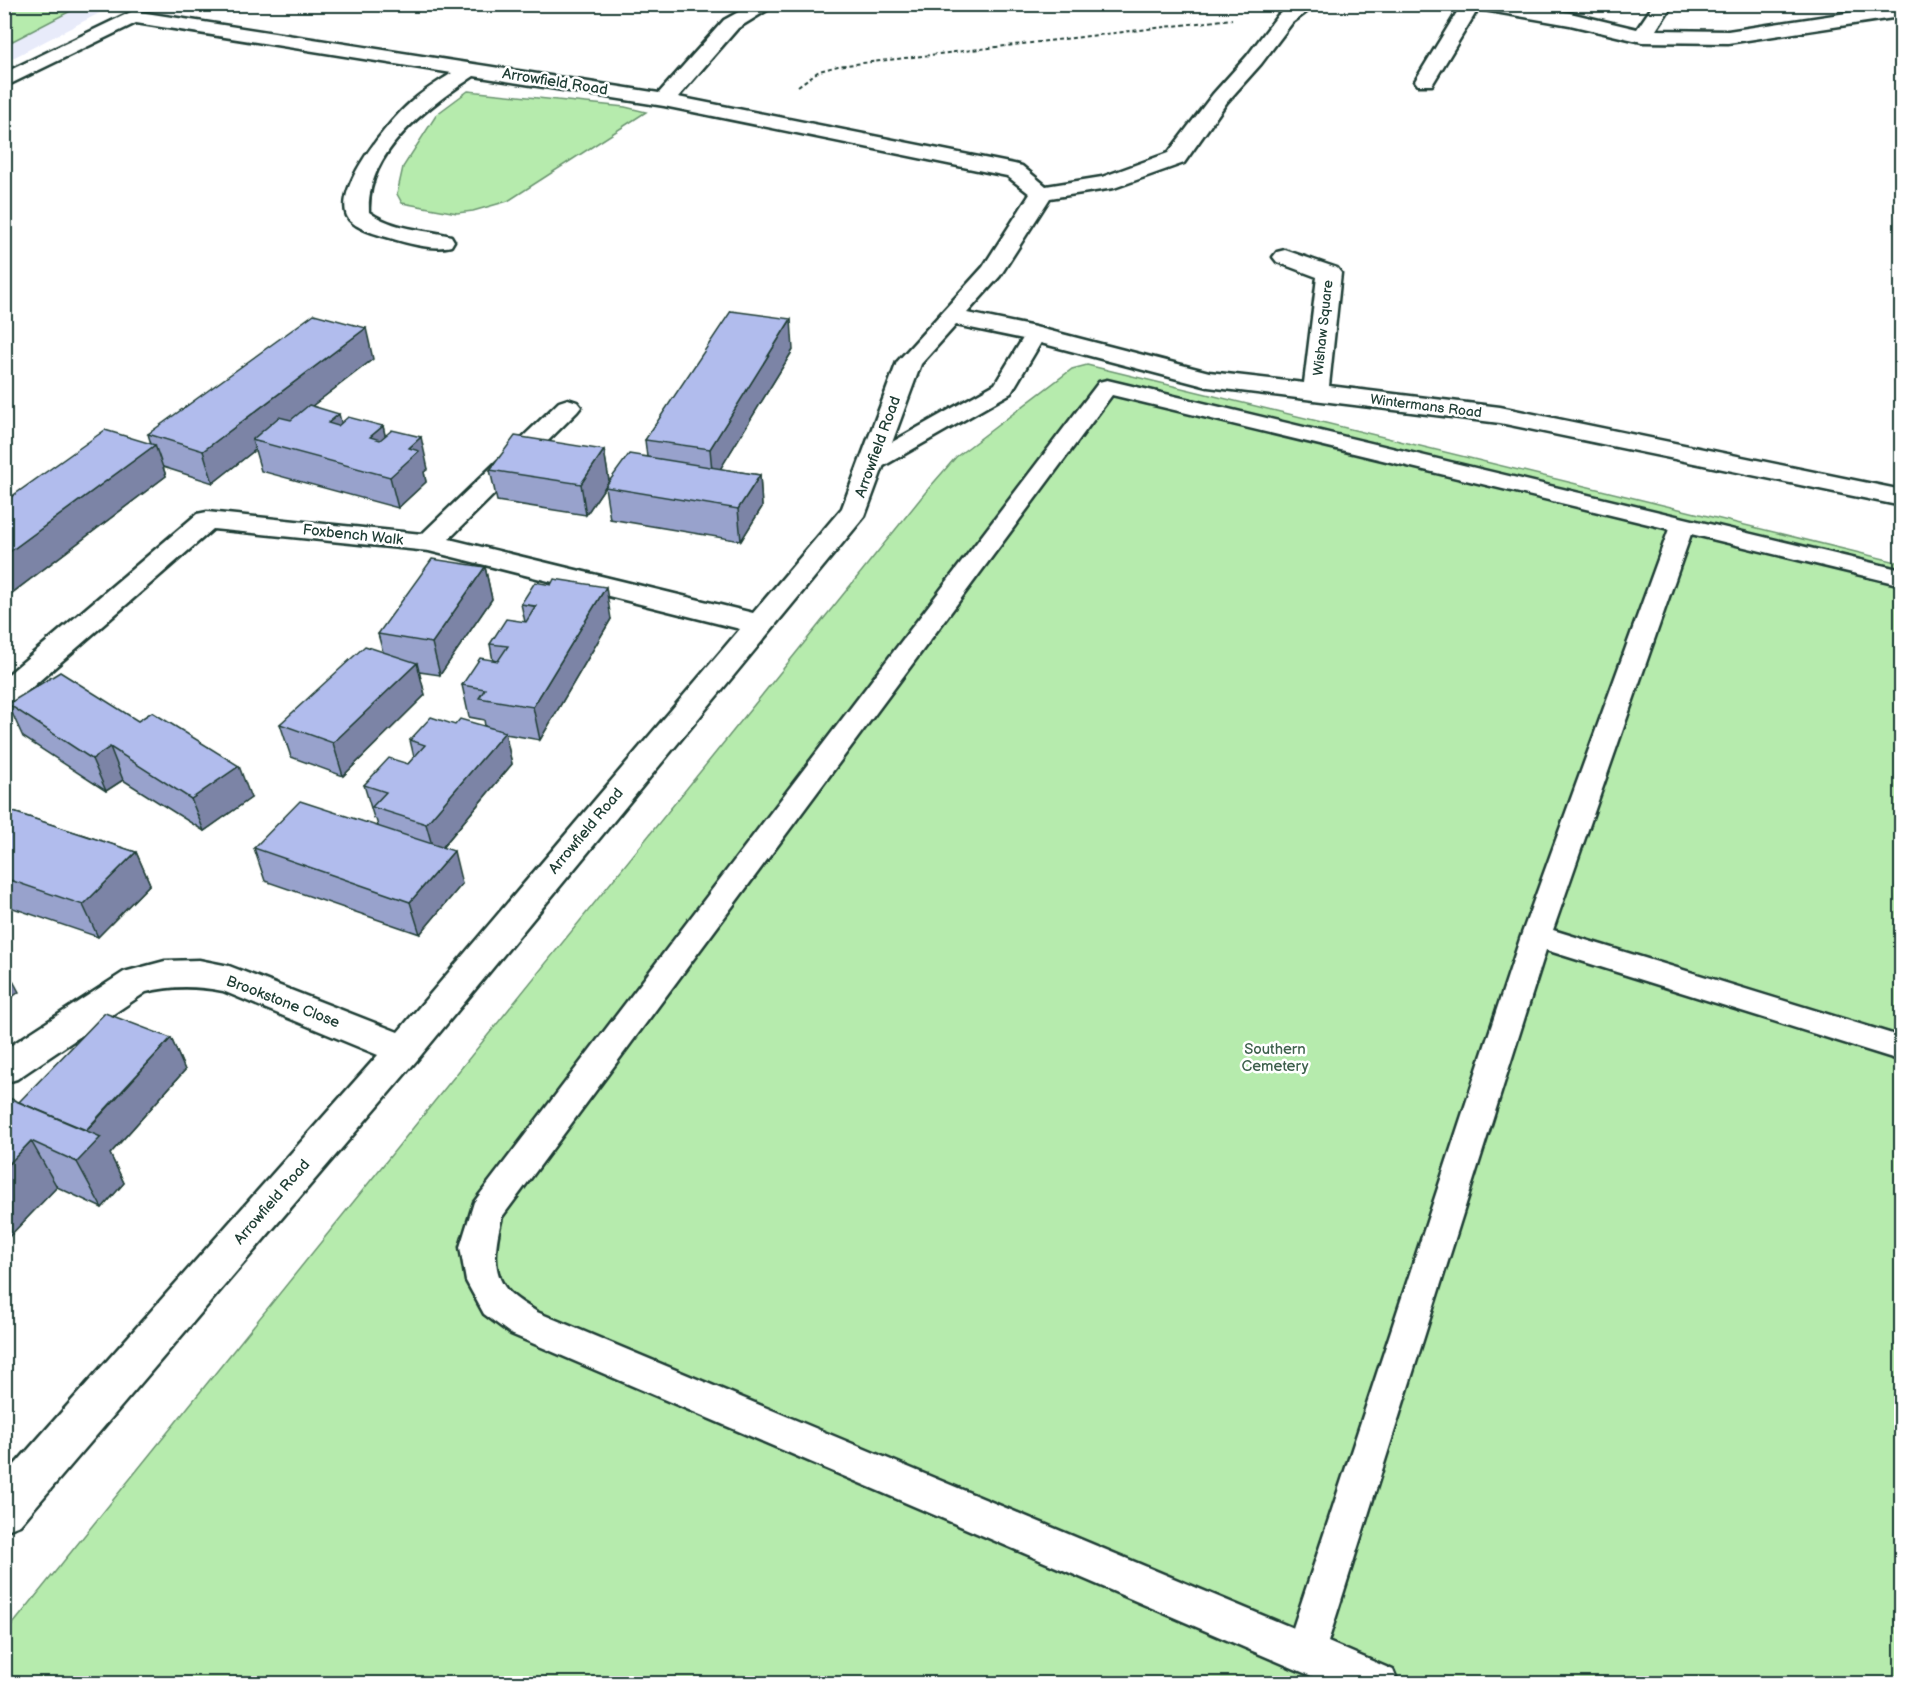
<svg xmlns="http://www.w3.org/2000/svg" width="1906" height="1688" font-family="'Balsamiq Sans',sans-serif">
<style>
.built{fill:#e8ebfa}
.green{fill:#b6ebad;stroke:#6a9470;stroke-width:1.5}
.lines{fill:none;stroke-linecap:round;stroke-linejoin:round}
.service-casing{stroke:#1f3d34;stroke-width:5}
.minor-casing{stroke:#1f3d34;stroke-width:5}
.path{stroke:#1f3d34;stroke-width:2;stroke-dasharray:4 3;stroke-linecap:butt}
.service{fill:#fff;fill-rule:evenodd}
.minor{fill:#fff;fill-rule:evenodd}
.wall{fill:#98a2cc;stroke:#1f3d34;stroke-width:1.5}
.shaded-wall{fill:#7c84a6;stroke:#1f3d34;stroke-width:1.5}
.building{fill:#b1bced;stroke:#1f3d34;stroke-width:1.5}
.labels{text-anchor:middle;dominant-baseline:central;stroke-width:5;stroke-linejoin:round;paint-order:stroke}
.far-street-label{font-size:14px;fill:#1f3d34;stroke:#fff}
.street-label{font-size:15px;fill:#1f3d34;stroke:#fff}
.park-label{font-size:15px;fill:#3d604c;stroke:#fff}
</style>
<rect width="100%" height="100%" fill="#fff"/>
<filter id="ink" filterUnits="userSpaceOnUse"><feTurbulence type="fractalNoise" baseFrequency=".0167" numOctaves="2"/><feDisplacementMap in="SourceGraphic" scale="12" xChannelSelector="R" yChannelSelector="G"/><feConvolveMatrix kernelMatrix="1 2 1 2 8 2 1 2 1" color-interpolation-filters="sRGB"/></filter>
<g filter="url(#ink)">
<path class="built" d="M5,5H115L5,62Z"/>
<g class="green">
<path d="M5,4H82V5L5,45Z"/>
<path d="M468,91L625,107L646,112L508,201L473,211L457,213L402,203L397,194L403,167L437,114Z"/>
<path d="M1087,365L1901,563V1683L5,1684V1634L929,488L956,457L1072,369Z"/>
</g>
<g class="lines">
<defs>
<g id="service">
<path d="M1035,328L1042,330L1046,334L1011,393L880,468L872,470L864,468L861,463L864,458L995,384L1028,330Z"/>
<path d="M1107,380L1902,570V585L1691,534L1553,930L1902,1037V1061L1546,950L1328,1642L1393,1670L1399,1684H1330L511,1334L484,1314L466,1281L460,1247L474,1202L1099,382ZM1112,395L1669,529L1521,936L1293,1628L537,1312C528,1306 517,1300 510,1293C489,1273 496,1241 502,1217Z"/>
</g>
<g id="minor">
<path d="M753,4H777L738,28L678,97L1014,164L1022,166L1046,186L1102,177L1168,153L1213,94L1247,56L1278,15L1294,4H1317L1292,23L1261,64L1227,102L1184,163L1114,188L1050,198L1000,276L967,313L1035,327L1209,372L1304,383L1317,277L1277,262L1273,257L1277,252L1285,250L1337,268L1341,273L1329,386L1500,407L1902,490V506L1500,423L1208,387L1033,341L956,325L921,364L865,516L417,1060L20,1525L4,1531V1477L378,1055L223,991C197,986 173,985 146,992L17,1079L4,1083V1050L124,972L165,961L199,960L229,966L398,1032L740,629L429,551L213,529L15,702L4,705V678L197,514L207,512L422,534L559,402L568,399L577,402L581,407L577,412L449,539L753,613L842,508L897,362L983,267L1030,194L1007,176L664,106L474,76C429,106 366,151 369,212C394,230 422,229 451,236L454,241L451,246C431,251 403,242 383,236C373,233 352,227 347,216C335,186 389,121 411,102C423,91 438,82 452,73L136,23L4,87V73L133,11L659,93L724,20Z"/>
<path d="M1462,4H1517L1570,13L1637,29L1654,4H1673L1656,30L1728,31L1893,6L1902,8V20L1893,18L1728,43L1642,42L1570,25L1478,9L1432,85H1418L1415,81Z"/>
</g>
</defs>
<use href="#service" class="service-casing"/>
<use href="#minor" class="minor-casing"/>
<path class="path" d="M798,86L819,71L838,66L1232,19"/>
<use href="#service" class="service"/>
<use href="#minor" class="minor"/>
</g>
<g class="wall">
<path d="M793,350L720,469L760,475L762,507L741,541L610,519L605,487L647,457L645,440Z"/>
<path d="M373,359L312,406L341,423L383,426L385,436L428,469L424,472L426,482L398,508L261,471L255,450L213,483L163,467L166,476L8,596L4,594V502L151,444L148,434Z"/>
<path d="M604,450L609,481L586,515L497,501L490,470Z"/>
<path d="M485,567L492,599L440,675L419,672L425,695L343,776L291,757L280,724L383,652L378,634Z"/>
<path d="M521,604L611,619L540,740L505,734L512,764L442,848L462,884L420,934L265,881L254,848L378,826L376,819L374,818L364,785L408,764L414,757L410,740L455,725L485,726L484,720L469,717L462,685L493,661L490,644L525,622Z"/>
<path d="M8,704L251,798L204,831L123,780L106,791L23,737Z"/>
<path d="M4,809L136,852L150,884L98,937L4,905Z"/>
<path d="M171,1038L185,1070L110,1154L124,1183L102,1208L57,1187L4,1242V1096L19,1102Z"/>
</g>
<g class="shaded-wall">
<path d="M791,319L793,350L713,481L710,449Z"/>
<path d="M366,328L373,359L264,443L252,440L255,450L213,483L203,451Z"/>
<path d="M339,414L347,445L328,423Z"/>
<path d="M383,426L390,457L370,437Z"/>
<path d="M421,437L428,469L424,472L426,482L398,508L390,477L409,448Z"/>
<path d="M155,445L166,476L8,596L4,588V556Z"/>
<path d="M604,450L609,481L586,515L581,484Z"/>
<path d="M760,475L762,507L741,541L738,509Z"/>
<path d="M485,567L492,599L440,675L432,643Z"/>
<path d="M606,587L611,619L540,740L533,707Z"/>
<path d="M417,663L425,695L343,776L333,743Z"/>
<path d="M505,732L512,764L435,856L426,824Z"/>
<path d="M110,747L123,780L106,791L92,759Z"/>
<path d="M239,766L251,798L204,831L191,799Z"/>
<path d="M454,851L462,884L420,934L410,902Z"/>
<path d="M136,852L150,884L98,937L83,905Z"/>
<path d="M4,964L19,992L4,1003Z"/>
<path d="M171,1038L185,1070L110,1154L124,1183L102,1208L77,1162L79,1139Z"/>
<path d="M31,1141L57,1187L4,1242V1169Z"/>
</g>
<g class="building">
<path d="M731,311L791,319L710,449L645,440Z"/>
<path d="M314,314L366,328L203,451L148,434Z"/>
<path d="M309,405L339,414L328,423L338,426L348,417L383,426L370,437L380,440L392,430L421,437L409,448L419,451L390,477L252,440L279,417L291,420Z"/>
<path d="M105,430L155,445L4,556V502Z"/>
<path d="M515,436L604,450L581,484L490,470Z"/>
<path d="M629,454L760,475L738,509L605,487Z"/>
<path d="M432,559L485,567L432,643L378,634Z"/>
<path d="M554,579L606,587L533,707L479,698L485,689L462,685L480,658L498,661L508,646L490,644L506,619L526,622L536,606L521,604L535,582L551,585Z"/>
<path d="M365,646L417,663L333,743L280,724Z"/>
<path d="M60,672L138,721L152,712L239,766L191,799L110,747L92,759L8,704Z"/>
<path d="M431,717L455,725L460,719L505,732L426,824L372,807L386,792L364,785L389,758L408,764L425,745L410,740Z"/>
<path d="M300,801L454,851L410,902L254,848Z"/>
<path d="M4,809L136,852L83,905L4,878Z"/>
<path d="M105,1013L171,1038L86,1130L19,1102Z"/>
<path d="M4,1096L101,1137L77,1162L31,1141L4,1169Z"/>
</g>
</g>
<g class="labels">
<g class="far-street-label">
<text transform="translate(1323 328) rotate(-84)">Wishaw Square</text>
<text transform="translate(1426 406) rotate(7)">Wintermans Road</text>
</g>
<g class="street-label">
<text transform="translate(555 82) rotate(9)">Arrowfield Road</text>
<text transform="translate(878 447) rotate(-70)">Arrowfield Road</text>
<text transform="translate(353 535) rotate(6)">Foxbench Walk</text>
<text transform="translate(586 831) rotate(-50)">Arrowfield Road</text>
<text transform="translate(283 1002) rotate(21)">Brookstone Close</text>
<text transform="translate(272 1202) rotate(-49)">Arrowfield Road</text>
</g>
<g class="park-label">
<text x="1275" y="1049">Southern<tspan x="1275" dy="17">Cemetery</tspan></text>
</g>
</g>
<rect width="1906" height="1688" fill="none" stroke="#fff" stroke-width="24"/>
<rect x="12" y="12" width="1882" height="1664" fill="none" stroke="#1f3d34" stroke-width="2" filter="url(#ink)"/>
</svg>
